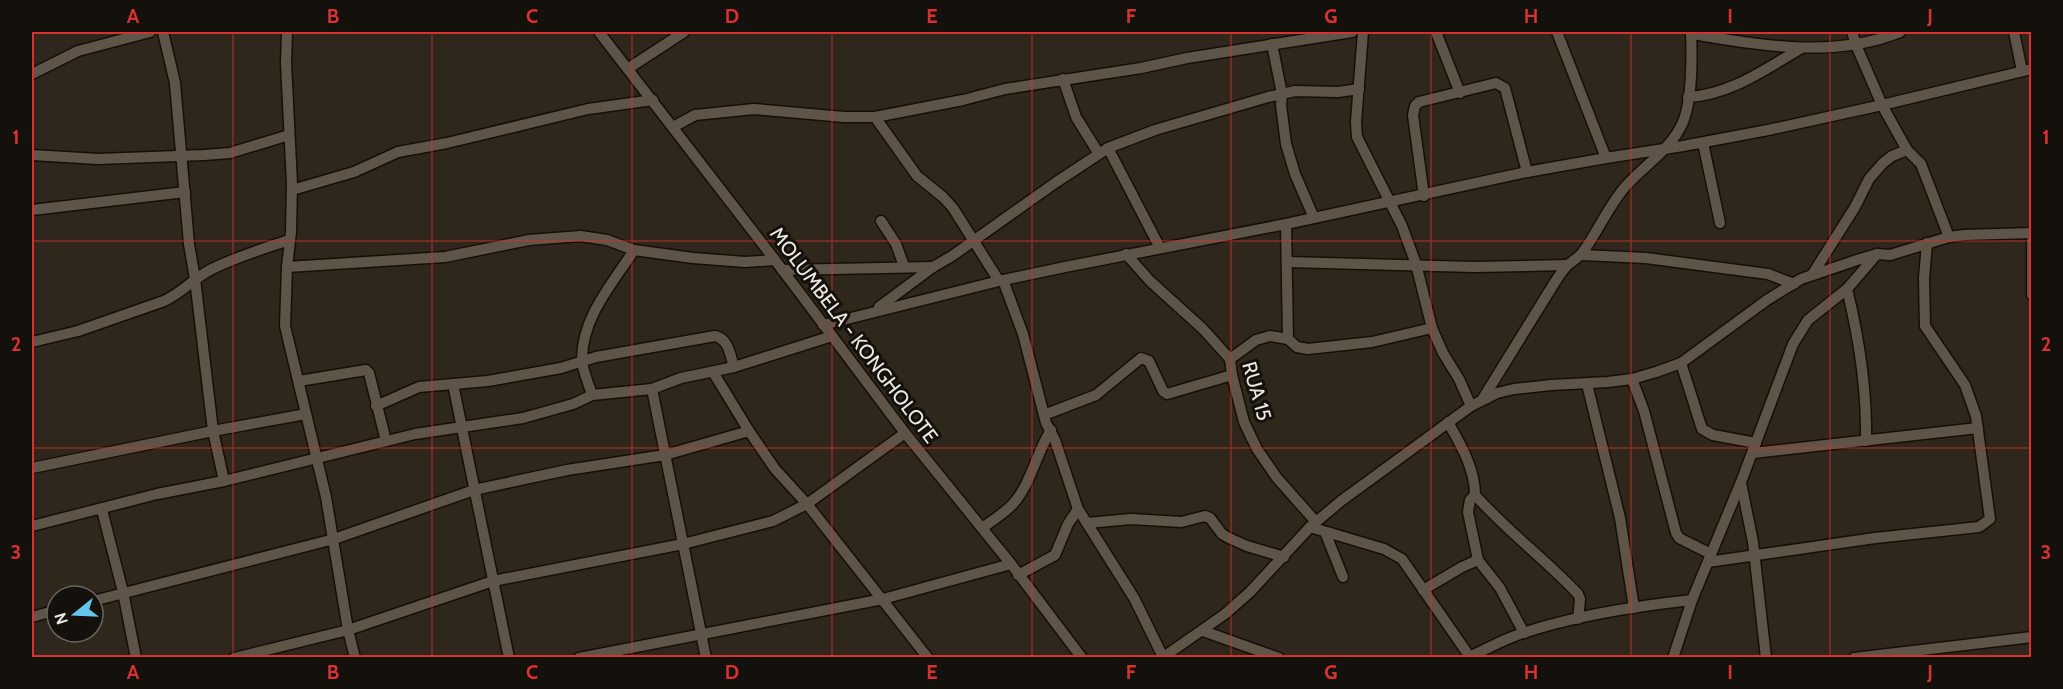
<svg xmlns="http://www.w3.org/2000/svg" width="2063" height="689" font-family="Cabin,sans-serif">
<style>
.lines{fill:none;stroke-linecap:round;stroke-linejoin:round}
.minor-casing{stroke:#170f06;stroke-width:13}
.minor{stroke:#5e5548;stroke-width:10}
.grid{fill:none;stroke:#d73231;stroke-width:1.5;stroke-opacity:0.55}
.labels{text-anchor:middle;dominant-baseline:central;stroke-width:6;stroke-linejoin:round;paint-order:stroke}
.street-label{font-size:20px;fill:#ede8e1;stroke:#14100b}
.neatline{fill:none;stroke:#d73231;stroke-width:2}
.grid-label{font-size:20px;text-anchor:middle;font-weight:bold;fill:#d73231}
</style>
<rect width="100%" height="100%" fill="#2f271b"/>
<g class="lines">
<defs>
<g id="minor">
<path d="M163,32L175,83L189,244L195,279L213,431L224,481"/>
<path d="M287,32L286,63L292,184L291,232L287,267L285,326L326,497L348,630L355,658"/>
<path d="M599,32L775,260L905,433L1011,564L1082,658"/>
<path d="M1363,32L1356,122L1357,137L1402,226L1416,264L1432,328L1443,353L1459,379L1471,406"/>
<path d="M1436,32L1460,93"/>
<path d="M1557,32L1606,158"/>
<path d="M1852,32L1856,45L1882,105L1907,150L1921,164L1949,237"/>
<path d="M2014,32L2022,71"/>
<path d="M1692,34C1761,45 1833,59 1900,32"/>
<path d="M1272,44L1282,94L1281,105L1286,144L1295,174L1314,218"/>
<path d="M629,68L684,32"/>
<path d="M32,74L78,51L150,32"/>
<path d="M1063,79L1076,117L1099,154"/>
<path d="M1688,97C1730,95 1765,69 1800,49"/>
<path d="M875,117L917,176L943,197L953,208L999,281"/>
<path d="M673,127L695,115L754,109L844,117H875L963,100L1005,89L1141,68L1187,58L1352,32"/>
<path d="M1703,143L1720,223"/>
<path d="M1108,148L1160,248"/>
<path d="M32,155L98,159L204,155L230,153L289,135"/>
<path d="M292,190L354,172L398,152L447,143L588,109L653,100"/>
<path d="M1424,196L1413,115L1415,106L1419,102L1496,83L1505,88L1527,172"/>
<path d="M32,210L185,192"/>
<path d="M881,221L896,244L904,266"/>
<path d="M1286,224L1288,339"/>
<path d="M2032,241V295"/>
<path d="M1126,254L1150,281L1203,329L1230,359L1232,375L1244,422L1257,449L1277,478L1316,522"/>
<path d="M1582,255L1646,258L1768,274L1794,284"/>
<path d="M1287,262L1474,267L1567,265"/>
<path d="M287,267L445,257L529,240L581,236L607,240L634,250L693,258L745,262L775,260"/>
<path d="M782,270L933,267"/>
<path d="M1812,275L1855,207L1869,179L1883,163L1892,156L1907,150"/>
<path d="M1003,280L1023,334L1046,423L1055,440L1078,509L1134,598L1163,657"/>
<path d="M1847,289C1859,338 1867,390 1866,441"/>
<path d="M879,307L933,267L952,256L1055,183L1108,148L1155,130L1268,97L1295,91L1338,92L1359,89"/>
<path d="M823,325L999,281L1065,267L1286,224L1527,172L1606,158L1683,146L1768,130L1882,105L2032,69"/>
<path d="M32,342L78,331L164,301C182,293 193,279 210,270C235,257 263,249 289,240"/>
<path d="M1230,359L1256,340L1270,336L1288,339L1297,347L1308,349L1372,342L1432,328"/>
<path d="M1681,363L1702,429L1713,435L1756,443"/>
<path d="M713,372L749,431L775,469L807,504L928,658"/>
<path d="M1632,379L1644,411L1676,533L1679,538L1711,554"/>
<path d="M299,381L366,370L369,373L386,441"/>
<path d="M453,384L509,658"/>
<path d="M1587,384L1620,518L1634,608"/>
<path d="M652,389L706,658"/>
<path d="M592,395C589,384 582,370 582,359C582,317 613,283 634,250"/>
<path d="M1482,400L1555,282C1559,276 1563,269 1569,264C1574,260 1579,257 1583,252C1598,231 1608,207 1625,187C1644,165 1671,150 1683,122C1692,100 1692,56 1691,32"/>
<path d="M376,406L419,387L488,381L561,368L596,357L715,336C729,339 730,355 734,367"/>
<path d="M1044,415L1096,395L1141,358L1149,361L1163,391L1167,394L1232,375"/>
<path d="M1448,422C1461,445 1475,469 1475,495C1507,531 1545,559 1578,594L1580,599L1578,619"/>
<path d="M1753,453L1978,428"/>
<path d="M32,468L213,431L306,414"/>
<path d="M1741,483L1753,542L1766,658"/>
<path d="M1475,495L1470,500L1468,512L1478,560L1500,588L1524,633"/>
<path d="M102,510L123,592L136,658"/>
<path d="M1087,523L1131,519L1181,522L1205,516L1210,518L1222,534L1229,538L1247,546L1284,557"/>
<path d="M32,526L157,494L224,481L415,434L523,418L573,404L592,395L652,389L681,378L734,367L832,336"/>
<path d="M1310,527L1384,549L1402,559L1470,657"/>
<path d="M982,528C992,521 1003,514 1012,505C1031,485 1036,453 1051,430"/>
<path d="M1325,532L1343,577"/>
<path d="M1708,562L1875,538L1979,527L1990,519L1976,416L1965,385L1925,326L1924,278L1927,243"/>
<path d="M1018,575L1055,555L1068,524L1078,509"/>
<path d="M1423,590L1462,567L1478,560"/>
<path d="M93,601L334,539L474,490L567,470L665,455L749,431"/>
<path d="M32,617L57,610"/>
<path d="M1203,631L1279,658"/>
<path d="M234,658L348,630L493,581L683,544L773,521L807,504L905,433"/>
<path d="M579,658L883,599L1011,564"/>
<path d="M1162,658L1225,614L1250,592L1310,527L1341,501L1471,406L1497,393L1514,389L1551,385L1608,382L1632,379L1656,372L1681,363L1767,300L1801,279L1860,259L1877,254L1890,255L1949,237L1964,235L2032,233"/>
<path d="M1468,658C1486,649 1504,639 1523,633C1577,615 1636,606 1692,600"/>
<path d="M1673,658L1692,600L1741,482L1793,344L1808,320L1847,289L1877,254"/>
<path d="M1854,658L2032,637"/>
</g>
</defs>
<use href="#minor" class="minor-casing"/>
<use href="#minor" class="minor"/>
</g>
<path class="grid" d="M233,32V658M432,32V658M632,32V658M832,32V658M1032,32V658M1231,32V658M1431,32V658M1631,32V658M1830,32V658M32,241H2032M32,448H2032"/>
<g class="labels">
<g class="street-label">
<text transform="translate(854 335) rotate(53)">MOLUMBELA - KONGHOLOTE</text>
<text transform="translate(1257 391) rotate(74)">RUA 15</text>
</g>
</g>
<rect width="2063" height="689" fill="none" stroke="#14100b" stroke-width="66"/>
<g transform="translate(75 614) rotate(252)"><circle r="28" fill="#14100b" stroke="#6b6661" stroke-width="1.5"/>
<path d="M0-4.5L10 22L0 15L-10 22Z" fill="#65c5ee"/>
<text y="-9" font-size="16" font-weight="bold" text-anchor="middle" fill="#ede8e1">N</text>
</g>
<rect x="33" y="33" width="1997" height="623" class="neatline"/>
<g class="grid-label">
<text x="133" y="23">A</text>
<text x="333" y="23">B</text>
<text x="532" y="23">C</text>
<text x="732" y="23">D</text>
<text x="932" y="23">E</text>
<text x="1131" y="23">F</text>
<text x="1331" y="23">G</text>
<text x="1531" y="23">H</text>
<text x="1730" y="23">I</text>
<text x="1930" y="23">J</text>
<text x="16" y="144">1</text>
<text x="2046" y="144">1</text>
<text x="16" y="351">2</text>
<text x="2046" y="351">2</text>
<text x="16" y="559">3</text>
<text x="2046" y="559">3</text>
<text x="133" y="679">A</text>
<text x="333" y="679">B</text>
<text x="532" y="679">C</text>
<text x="732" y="679">D</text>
<text x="932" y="679">E</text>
<text x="1131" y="679">F</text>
<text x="1331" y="679">G</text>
<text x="1531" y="679">H</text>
<text x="1730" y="679">I</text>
<text x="1930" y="679">J</text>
</g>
</svg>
